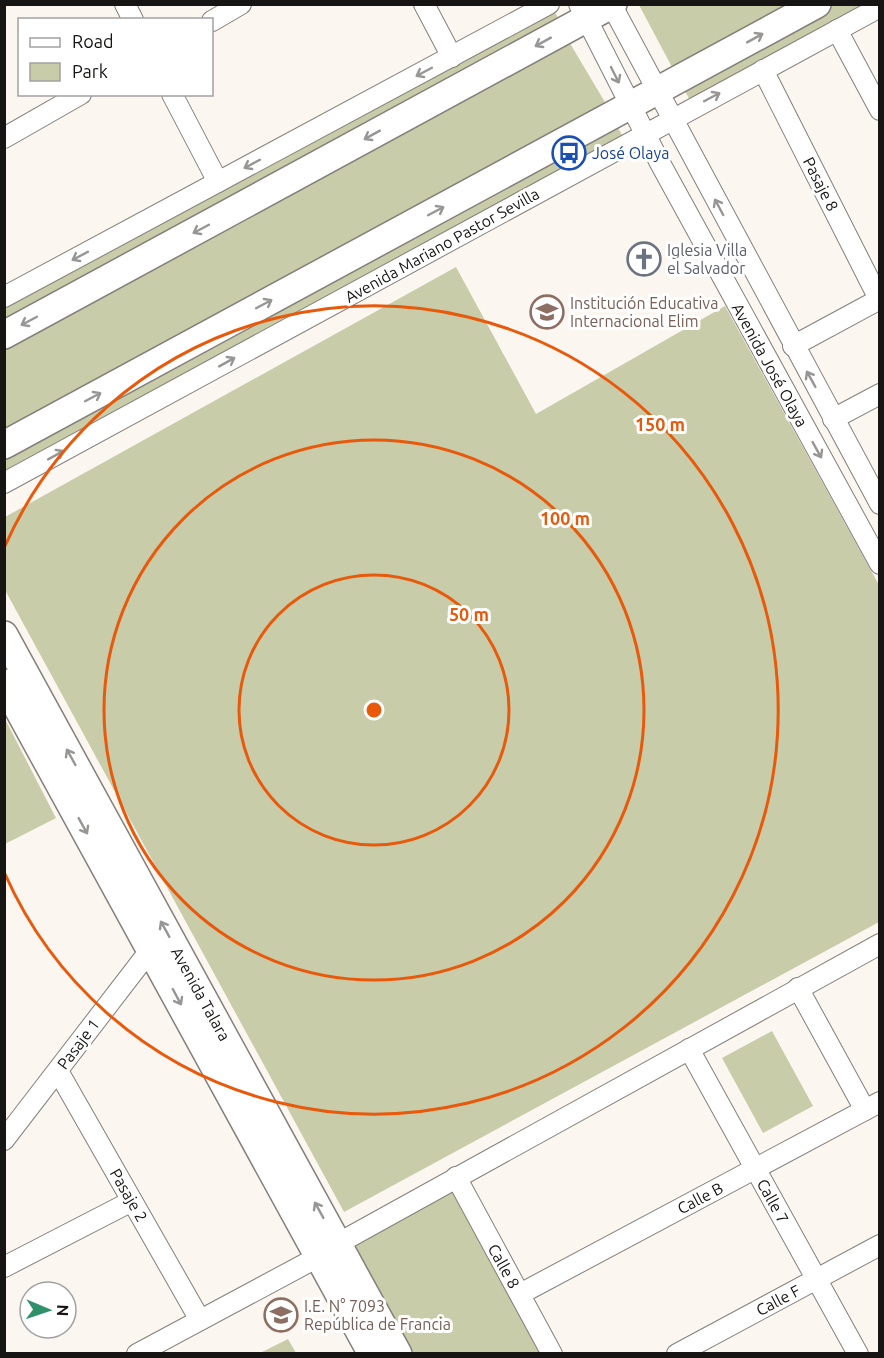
<svg xmlns="http://www.w3.org/2000/svg" width="884" height="1358" font-family="Ubuntu,sans-serif">
<style>
.green{fill:#c8cca8}
.lines{fill:none;stroke-linecap:round;stroke-linejoin:round}
.street-casing{stroke:#847f7a;stroke-width:22}
.secondary-casing{stroke:#847f7a;stroke-width:30}
.street{stroke:#fff;stroke-width:20}
.secondary{stroke:#fff;stroke-width:27}
.oneway{stroke:#979695}
.ring{fill:none;stroke:#e8590c;stroke-width:3}
.labels{text-anchor:middle;dominant-baseline:central;stroke-width:6;stroke-linejoin:round;paint-order:stroke}
.transit-label{font-size:16px;fill:#164399;stroke:#fff;text-anchor:start}
.street-label{font-size:16px;fill:#171513;stroke:#fff}
.worship-label{font-size:16px;fill:#5b616d;stroke:#fff;text-anchor:start}
.education-label{font-size:16px;fill:#785e54;stroke:#fff;text-anchor:start}
.centre{fill:#e8590c;stroke:#fff;stroke-width:3}
.ring-label{font-size:18px;text-anchor:middle;font-weight:bold;fill:#e8590c;stroke:#fff;stroke-width:6;stroke-linejoin:round;paint-order:stroke}
</style>
<rect width="100%" height="100%" fill="#fcf6f1"/>
<g class="green">
<path d="M639,5H791L673,69Z"/>
<path d="M831,5H871L692,103L681,85Z"/>
<path d="M553,9L561,23L5,324V307Z"/>
<path d="M568,40L606,104L5,430V349Z"/>
<path d="M615,122L624,139L5,476V453Z"/>
<path d="M456,267L536,414L725,306L879,585V922L344,1212L5,590V517Z"/>
<path d="M5,719L56,818L5,844H4Z"/>
<path d="M772,1031L813,1106L763,1133L722,1058Z"/>
<path d="M453,1190L542,1353H410L351,1246Z"/>
<path d="M288,1339L296,1353H260Z"/>
</g>
<g class="lines">
<defs>
<g id="street">
<path d="M125,4L133,20"/>
<path d="M424,4L452,57"/>
<path d="M579,4L660,163L880,564"/>
<path d="M611,4L880,504"/>
<path d="M212,21L241,4"/>
<path d="M837,30L880,110"/>
<path d="M763,70L879,299"/>
<path d="M172,94L218,182"/>
<path d="M4,138L81,94"/>
<path d="M4,297L549,4"/>
<path d="M793,346L880,299"/>
<path d="M833,419L880,394"/>
<path d="M4,483L880,7"/>
<path d="M798,988L865,1110"/>
<path d="M689,1049L858,1354"/>
<path d="M58,1071L200,1320"/>
<path d="M4,1140L151,949"/>
<path d="M456,1177L552,1354"/>
<path d="M337,1244L880,944"/>
<path d="M4,1267L132,1201"/>
<path d="M520,1294L880,1102"/>
<path d="M137,1354L318,1257"/>
<path d="M677,1354L880,1245"/>
</g>
<g id="secondary">
<path d="M4,335L613,4"/>
<path d="M4,445L817,4"/>
<path d="M4,635L398,1354"/>
<path d="M4,683L372,1354"/>
</g>
</defs>
<use href="#street" class="street-casing"/>
<use href="#secondary" class="secondary-casing"/>
<use href="#street" class="street"/>
<use href="#secondary" class="secondary"/>
</g>
<defs><path id="oneway-shaft" d="M-6 0H5M1.5-3L5.5 0L1.5 3" fill="none" stroke-width="1.6" stroke-linecap="round" stroke-linejoin="round" transform="scale(1.5)"/></defs>
<g class="oneway">
<use href="#oneway-shaft" transform="translate(755 38) rotate(-29)"/>
<use href="#oneway-shaft" transform="translate(543 42) rotate(151)"/>
<use href="#oneway-shaft" transform="translate(424 72) rotate(152)"/>
<use href="#oneway-shaft" transform="translate(615 75) rotate(63)"/>
<use href="#oneway-shaft" transform="translate(712 97) rotate(-28)"/>
<use href="#oneway-shaft" transform="translate(372 135) rotate(151)"/>
<use href="#oneway-shaft" transform="translate(252 164) rotate(152)"/>
<use href="#oneway-shaft" transform="translate(719 207) rotate(-118)"/>
<use href="#oneway-shaft" transform="translate(436 211) rotate(-28)"/>
<use href="#oneway-shaft" transform="translate(201 229) rotate(152)"/>
<use href="#oneway-shaft" transform="translate(80 256) rotate(152)"/>
<use href="#oneway-shaft" transform="translate(264 304) rotate(-28)"/>
<use href="#oneway-shaft" transform="translate(29 321) rotate(152)"/>
<use href="#oneway-shaft" transform="translate(227 362) rotate(-29)"/>
<use href="#oneway-shaft" transform="translate(811 379) rotate(-119)"/>
<use href="#oneway-shaft" transform="translate(93 397) rotate(-28)"/>
<use href="#oneway-shaft" transform="translate(817 450) rotate(61)"/>
<use href="#oneway-shaft" transform="translate(56 455) rotate(-29)"/>
<use href="#oneway-shaft" transform="translate(71 757) rotate(-119)"/>
<use href="#oneway-shaft" transform="translate(83 826) rotate(61)"/>
<use href="#oneway-shaft" transform="translate(165 929) rotate(-119)"/>
<use href="#oneway-shaft" transform="translate(177 997) rotate(62)"/>
<use href="#oneway-shaft" transform="translate(319 1210) rotate(-119)"/>
</g>
<g class="ring">
<circle cx="374" cy="710" r="135"/>
<circle cx="374" cy="710" r="270"/>
<path d="M5 546A404 404 0 1 1 5 874"/>
</g>
<defs>
<symbol id="bus-ring" viewBox="-11 -11 22 22"><circle r="9.5" fill="#fff" stroke="#1a4fb4" stroke-width="1.5"/><path d="M-5-6H5V4H4V6H2V4H-2V6H-4V4H-5ZM-3.5-4V0h7V-4ZM-3.5 1.2v1.5H-2V1.2ZM2 1.2v1.5H3.5V1.2Z" fill="#1a4fb4"/></symbol>
<symbol id="church-ring" viewBox="-11 -11 22 22"><circle r="9.5" fill="#fff" stroke="#6b7280" stroke-width="1.5"/><path d="M-1.2-6h2.4v3.5h3.3v2.4h-3.3V6h-2.4V-.1h-3.3v-2.4h3.3Z" fill="#6b7280"/></symbol>
<symbol id="school-ring" viewBox="-11 -11 22 22"><circle r="9.5" fill="#fff" stroke="#8d6e63" stroke-width="1.5"/><path d="M0-5L7-2L0 1L-7-2ZM-4 1L0 2.5L4 1V4Q0 6-4 4Z" fill="#8d6e63"/></symbol>
</defs>
<g fill-rule="evenodd">
<use href="#bus-ring" x="550" y="134" width="38" height="38"/>
<use href="#church-ring" x="625" y="240" width="38" height="38"/>
<use href="#school-ring" x="528" y="293" width="38" height="38"/>
<use href="#school-ring" x="262" y="1296" width="38" height="38"/>
</g>
<g class="labels">
<g class="transit-label">
<text x="592" y="153">José Olaya</text>
</g>
<g class="street-label">
<text transform="translate(821 184) rotate(63)">Pasaje 8</text>
<text transform="translate(442 245) rotate(-29)">Avenida Mariano Pastor Sevilla</text>
<text transform="translate(770 365) rotate(61)">Avenida José Olaya</text>
<text transform="translate(201 994) rotate(61)">Avenida Talara</text>
<text transform="translate(78 1044) rotate(-53)">Pasaje 1</text>
<text transform="translate(129 1195) rotate(60)">Pasaje 2</text>
<text transform="translate(700 1198) rotate(-28)">Calle B</text>
<text transform="translate(773 1201) rotate(61)">Calle 7</text>
<text transform="translate(504 1266) rotate(61)">Calle 8</text>
<text transform="translate(778 1300) rotate(-28)">Calle F</text>
</g>
<g class="worship-label">
<text x="667" y="250">Iglesia Villa<tspan x="667" dy="18">el Salvador</tspan></text>
</g>
<g class="education-label">
<text x="570" y="303">Institución Educativa<tspan x="570" dy="18">Internacional Elim</tspan></text>
<text x="304" y="1306">I.E. N° 7093<tspan x="304" dy="18">República de Francia</tspan></text>
</g>
</g>
<circle cx="374" cy="710" r="9" class="centre"/>
<g class="ring-label">
<text x="660" y="431">150 m</text>
<text x="565" y="525">100 m</text>
<text x="469" y="621">50 m</text>
</g>
<rect width="884" height="1358" fill="none" stroke="#171513" stroke-width="12"/>
<rect x="18" y="18" width="195" height="78" fill="#ffffff" stroke="#a2a1a1" stroke-width="1.5"/>
<rect x="30" y="38" width="30" height="9" fill="#ffffff" stroke="#a2a1a1" stroke-width="1.5"/>
<text x="72" y="48" font-size="18" fill="#171513">Road</text>
<rect x="30" y="63" width="30" height="18" fill="#c8cca8" stroke="#a2a1a1" stroke-width="1.5"/>
<text x="72" y="78" font-size="18" fill="#171513">Park</text>
<g transform="translate(48 1310) rotate(92)"><circle r="28" fill="#ffffff" stroke="#a2a1a1" stroke-width="1.5"/>
<path d="M0-4.5L10 22L0 15L-10 22Z" fill="#2f916b"/>
<text y="-9" font-size="16" font-weight="bold" text-anchor="middle" fill="#171513">N</text>
</g>
</svg>
